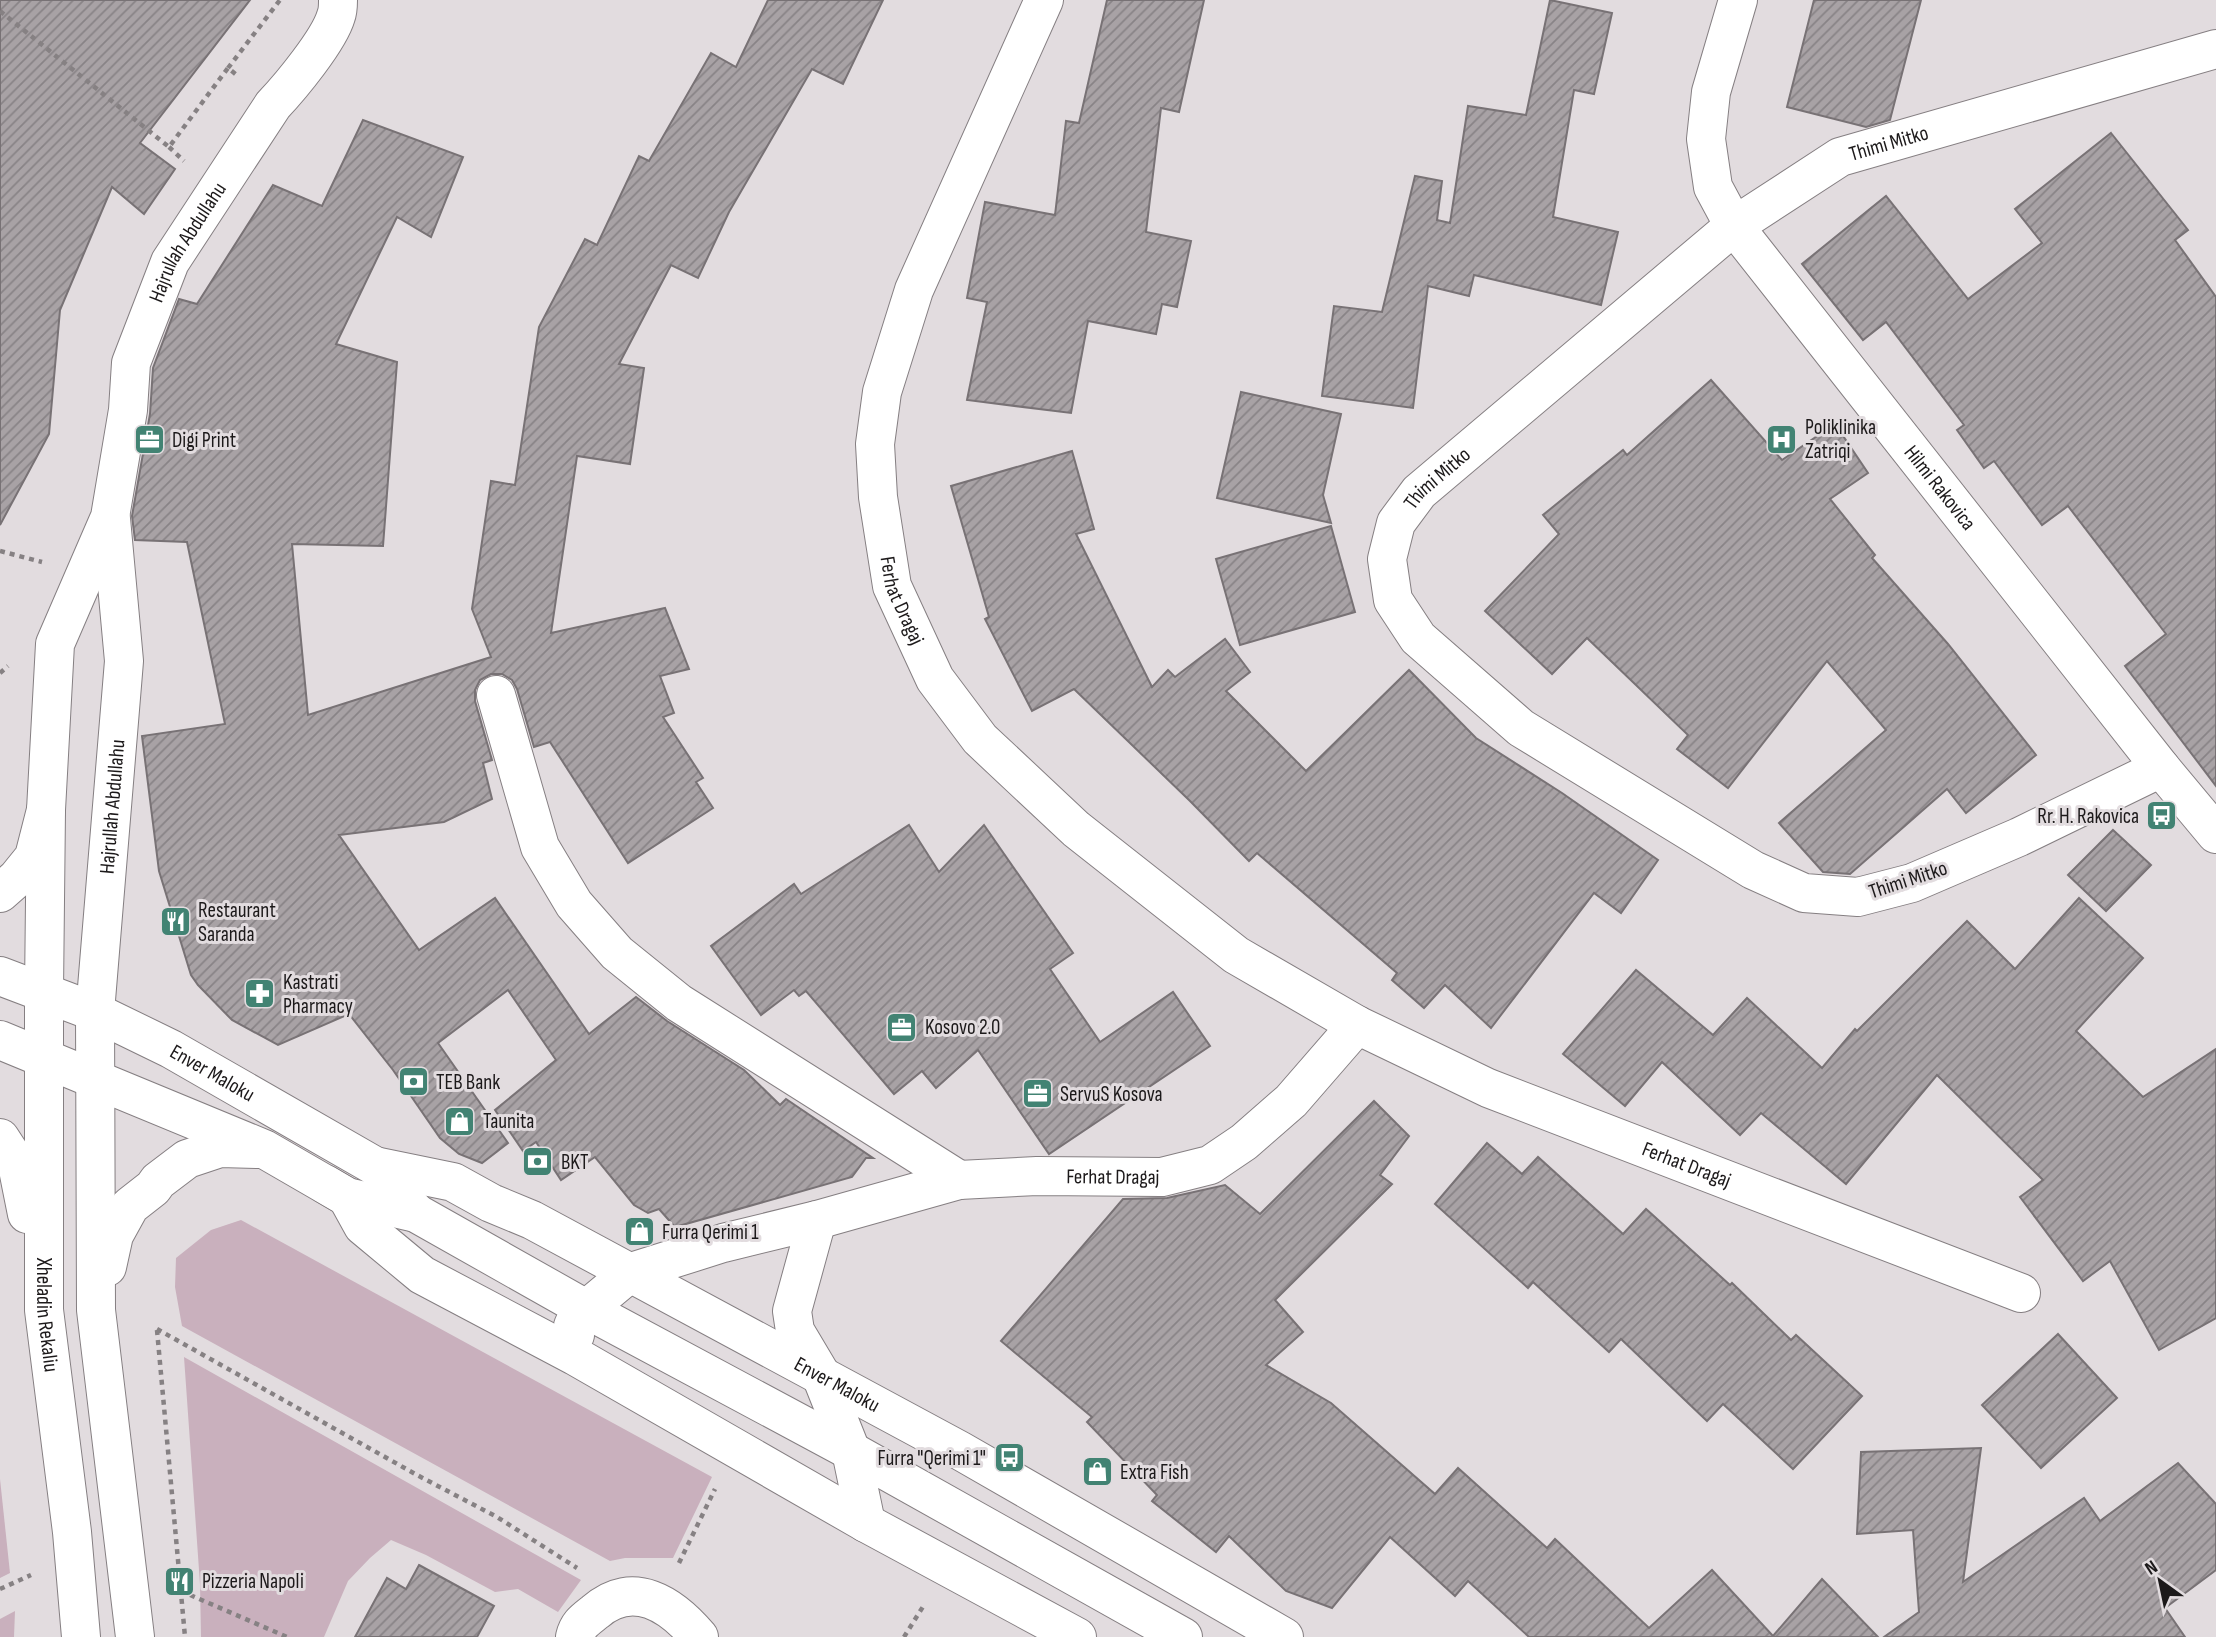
<svg xmlns="http://www.w3.org/2000/svg" width="2216" height="1637" font-family="'Sofia Sans Condensed',sans-serif">
<style>
.green{fill:#c9b0bd}
.building{fill:url(#building-hatch);stroke:#787275;stroke-width:2}
.lines{fill:none;stroke-linecap:round;stroke-linejoin:round}
.minor-casing{stroke:#857f82;stroke-width:40}
.major-casing{stroke:#857f82;stroke-width:40}
.path{stroke:#868183;stroke-width:4.5;stroke-dasharray:5 5;stroke-linecap:butt}
.minor{stroke:#fff;stroke-width:38}
.major{stroke:#fff;stroke-width:38}
.labels{text-anchor:middle;dominant-baseline:central;stroke-width:6;stroke-linejoin:round;paint-order:stroke}
.street-label{font-size:21px;fill:#1c191a;stroke:#e2dcdf}
.poi-label{font-size:21px;fill:#1c191a;stroke:#e2dcdf;text-anchor:start}
</style>
<defs>
<pattern id="building-hatch" width="6" height="6" patternUnits="userSpaceOnUse" patternTransform="scale(1.75)"><rect width="6" height="6" fill="#a8a2a5"/><path d="M-1 1l2-2M0 6l6-6M5 7l2-2" fill="none" stroke="#888386"/></pattern>
</defs>
<rect width="100%" height="100%" fill="#e2dcdf"/>
<g class="green">
<path d="M241,1220L712,1477L673,1558H625L610,1561L182,1326L175,1287L176,1258L211,1230Z"/>
<path d="M184,1357L581,1580L558,1612L518,1589L495,1592L426,1555L391,1540L370,1558L348,1581L324,1637H201L200,1584Z"/>
<path d="M0,1479L10,1573L0,1578Z"/>
<path d="M15,1611L14,1637H0V1619Z"/>
</g>
<g class="building">
<path d="M0,0H250L140,143L175,169L144,214L112,187L60,310L49,434L0,525Z"/>
<path d="M768,0H883L843,84L812,69L729,212L698,278L671,265L619,364L644,368L630,464L577,456L551,633L665,608L689,669L660,676L674,713L663,717L703,778L696,782L713,808L628,863L550,742L534,747L517,689L512,680L502,674H491L480,680L475,690V701L492,760L483,763L492,799L444,822L339,835L419,950L495,898L589,1034L636,997L667,1021L744,1070L780,1105L786,1099L873,1158H866L852,1177L675,1227L659,1209L648,1213L634,1205L595,1157L561,1180L536,1142L523,1151L495,1110L556,1060L508,990L438,1043L508,1143L482,1163L459,1154L440,1138L393,1070L349,1014L278,1045L232,1020L198,985L191,975L159,871L142,736L225,724L187,542L135,540L132,516L150,414L153,368L179,299L197,304L273,185L322,206L363,120L463,157L431,237L397,217L336,344L397,362L383,546L292,544L308,715L491,657L472,609L491,481L515,485L539,327L585,239L597,245L639,156L649,161L711,53L736,67Z"/>
<path d="M1107,0H1204L1179,112L1161,108L1146,232L1191,241L1177,307L1162,304L1156,334L1088,321L1071,413L967,400L987,302L967,298L985,202L1055,215L1066,121L1079,123Z"/>
<path d="M1550,0L1612,13L1594,94L1574,90L1553,217L1618,232L1601,305L1474,275L1469,296L1428,286L1413,408L1322,396L1334,306L1382,312L1415,176L1442,181L1437,220L1450,223L1468,106L1526,115Z"/>
<path d="M1814,0H1921L1890,120L1866,127L1787,107Z"/>
<path d="M2111,133L2188,230L2175,240L2216,297V786L2125,666L2166,634L2068,506L2042,525L1994,461L1984,468L1957,430L1964,425L1886,322L1863,340L1802,264L1886,196L1968,299L2042,243L2015,209Z"/>
<path d="M1711,380L1782,460L1835,424L1868,473L1830,499L1875,555L1872,558L1948,644L2036,755L1966,813L1947,789L1850,874L1823,872L1779,823L1886,730L1827,661L1728,788L1677,749L1688,735L1587,638L1552,674L1485,611L1559,534L1543,515L1623,450L1627,455Z"/>
<path d="M1241,392L1341,414L1323,495L1331,523L1217,498Z"/>
<path d="M1072,451L1094,529L1076,534L1152,687L1168,670L1175,677L1225,639L1250,672L1226,691L1306,771L1409,670L1476,738L1562,793L1658,860L1621,913L1594,893L1491,1028L1445,985L1424,1008L1392,980L1397,973L1257,853L1249,861L1190,801L1074,689L1032,711L985,619L989,617L951,486Z"/>
<path d="M1331,526L1355,612L1240,645L1216,559Z"/>
<path d="M909,825L939,872L984,825L1073,953L1050,969L1100,1042L1173,992L1210,1046L1049,1154L978,1050L936,1088L922,1071L894,1094L806,991L799,996L794,990L761,1015L711,946L794,884L801,894Z"/>
<path d="M2113,830L2151,865L2106,911L2068,875Z"/>
<path d="M2079,898L2143,958L2076,1031L2143,1097L2216,1049V1318L2159,1350L2110,1261L2083,1281L2020,1197L2043,1180L1937,1075L1846,1184L1761,1113L1740,1135L1662,1062L1625,1106L1563,1054L1636,970L1713,1035L1747,998L1822,1068L1855,1029L1857,1031L1967,921L2015,969Z"/>
<path d="M1374,1101L1409,1136L1380,1175L1392,1184L1275,1300L1303,1332L1266,1365L1331,1403L1435,1494L1458,1468L1547,1548L1555,1539L1649,1628L1712,1570L1773,1636L1822,1579L1878,1637H1529L1468,1581L1455,1596L1390,1537L1332,1608L1286,1591L1229,1536L1216,1552L1152,1501L1157,1495L1087,1422L1092,1417L1001,1341L1123,1199L1167,1198L1225,1185L1260,1214Z"/>
<path d="M1487,1143L1522,1174L1538,1157L1623,1234L1646,1209L1730,1285L1732,1283L1791,1340L1796,1335L1862,1396L1793,1469L1723,1404L1707,1421L1621,1339L1609,1352L1533,1282L1528,1288L1435,1204Z"/>
<path d="M2058,1334L2117,1398L2041,1468L1982,1405Z"/>
<path d="M1981,1448L1963,1582L2084,1498L2100,1521L2178,1463L2216,1504V1570L2165,1608L2185,1637H1884L1919,1612L1913,1530L1857,1534L1861,1452Z"/>
<path d="M419,1565L494,1606L477,1637H355L387,1578L406,1589Z"/>
</g>
<g class="lines">
<defs>
<g id="minor">
<path id="s1" d="M1044,0L914,290L882,392L875,444L878,497L892,586L935,679L980,739L1076,829L1236,955L1357,1025L1488,1088L2021,1293"/>
<path id="s2" d="M1738,0L1711,92L1706,139L1713,187L1734,226L2161,768L2216,834"/>
<path d="M496,695L540,847L574,904L617,953L679,1003L959,1180"/>
<path id="s3" d="M2161,768L2019,837L1912,883L1858,897L1804,893L1753,870L1521,728L1418,638L1393,600L1387,559L1396,523L1419,492L1734,226L1840,157L2216,49"/>
<path id="s4" d="M44,991L46,810L55,644L110,517L128,410L131,363L170,262L273,105C291,86 329,40 336,16C338,11 338,5 338,0"/>
<path id="s5" d="M95,1012L124,661L111,519"/>
<path id="s6" d="M375,1166L453,1182L491,1203L532,1220L959,1450L1284,1637"/>
<path d="M325,1184L347,1197L363,1226L422,1275L575,1356L866,1523L1077,1637"/>
<path d="M817,1220L792,1311L795,1331L820,1373L851,1451L866,1523"/>
<path id="s7" d="M575,1335L573,1326L577,1317L631,1272L723,1243L817,1220L959,1180L1037,1176L1162,1177L1210,1165L1244,1142L1291,1101L1357,1025"/>
<path d="M575,1637C578,1624 585,1620 595,1612C633,1578 672,1605 699,1637"/>
</g>
<g id="major">
<path d="M0,893L17,878L34,857L46,810"/>
<path id="s8" d="M0,976L95,1012L171,1049L375,1166L416,1213"/>
<path id="s9" d="M44,991V1310L72,1532L81,1637"/>
<path d="M95,1012L96,1310L135,1637"/>
<path d="M0,1040L264,1149L347,1197L416,1213L586,1309L851,1451L1183,1637"/>
<path d="M0,1138L17,1164L27,1214"/>
<path d="M107,1267L114,1235L130,1206L153,1188L158,1181L187,1159L220,1148L258,1149"/>
</g>
</defs>
<use href="#minor" class="minor-casing"/>
<use href="#major" class="major-casing"/>
<g class="path">
<path d="M0,11L169,147L228,68L238,76"/>
<path d="M228,68L280,0"/>
<path d="M169,147L184,161"/>
<path d="M0,551L42,562"/>
<path d="M0,673L8,666"/>
<path d="M157,1329L417,1475L497,1517L577,1568"/>
<path d="M157,1330L185,1637"/>
<path d="M679,1563L715,1489"/>
<path d="M0,1589L31,1575"/>
<path d="M181,1591L287,1637"/>
<path d="M904,1637L924,1605"/>
</g>
<use href="#minor" class="minor"/>
<use href="#major" class="major"/>
</g>
<defs>
<symbol id="hospital-square" viewBox="-11 -11 22 22"><rect x="-9" y="-9" width="18" height="18" rx="4" fill="#428373" stroke="#e2dcdf"/><path d="M-5-5h3v3.5h4V-5h3V5h-3V1.5h-4V5h-3Z" fill="#fff"/></symbol>
<symbol id="office-square" viewBox="-11 -11 22 22"><rect x="-9" y="-9" width="18" height="18" rx="4" fill="#428373" stroke="#e2dcdf"/><path d="M-6-3h4V-5.5h4V-3h4V5H-6ZM-1-4.5V-3h2v-1.5ZM-6 0V1H6V0Z" fill="#fff"/></symbol>
<symbol id="bus-square" viewBox="-11 -11 22 22"><rect x="-9" y="-9" width="18" height="18" rx="4" fill="#428373" stroke="#e2dcdf"/><path d="M-5-6H5V4H4V6H2V4H-2V6H-4V4H-5ZM-3.5-4V0h7V-4ZM-3.5 1.2v1.5H-2V1.2ZM2 1.2v1.5H3.5V1.2Z" fill="#fff"/></symbol>
<symbol id="restaurant-square" viewBox="-11 -11 22 22"><rect x="-9" y="-9" width="18" height="18" rx="4" fill="#428373" stroke="#e2dcdf"/><path d="M-5-6h1v4h1v-4h1v4h1v-4h1v5L-1.5 .5V6h-2V.5L-5-1ZM5-6V6H3V1.5H1.5Q1.5-4 5-6Z" fill="#fff"/></symbol>
<symbol id="pharmacy-square" viewBox="-11 -11 22 22"><rect x="-9" y="-9" width="18" height="18" rx="4" fill="#428373" stroke="#e2dcdf"/><path d="M-2-6h4v4h4v4h-4v4h-4v-4h-4v-4h4Z" fill="#fff"/></symbol>
<symbol id="bank-square" viewBox="-11 -11 22 22"><rect x="-9" y="-9" width="18" height="18" rx="4" fill="#428373" stroke="#e2dcdf"/><path d="M-6-4H6V4H-6ZM0-2.3a2.3 2.3 0 1 0 0 4.6a2.3 2.3 0 1 0 0-4.6Z" fill="#fff"/></symbol>
<symbol id="shop-square" viewBox="-11 -11 22 22"><rect x="-9" y="-9" width="18" height="18" rx="4" fill="#428373" stroke="#e2dcdf"/><path d="M-5-2.5h2.3a2.7 3.5 0 0 1 5.4 0H5L5.5 6h-11ZM-1.5-2.5h3a1.5 2.3 0 0 0-3 0Z" fill="#fff"/></symbol>
</defs>
<g fill-rule="evenodd">
<use href="#hospital-square" x="1764" y="422" width="35" height="35"/>
<use href="#office-square" x="132" y="422" width="35" height="35"/>
<use href="#bus-square" x="2144" y="798" width="35" height="35"/>
<use href="#restaurant-square" x="158" y="904" width="35" height="35"/>
<use href="#pharmacy-square" x="242" y="976" width="35" height="35"/>
<use href="#office-square" x="884" y="1010" width="35" height="35"/>
<use href="#bank-square" x="396" y="1064" width="35" height="35"/>
<use href="#office-square" x="1020" y="1076" width="35" height="35"/>
<use href="#shop-square" x="442" y="1104" width="35" height="35"/>
<use href="#bank-square" x="520" y="1144" width="35" height="35"/>
<use href="#shop-square" x="622" y="1214" width="35" height="35"/>
<use href="#bus-square" x="992" y="1440" width="35" height="35"/>
<use href="#shop-square" x="1080" y="1454" width="35" height="35"/>
<use href="#restaurant-square" x="162" y="1564" width="35" height="35"/>
</g>
<g class="labels">
<g class="street-label">
<text stroke="none"><textPath href="#s3" startOffset="1601">Thimi Mitko</textPath></text>
<text stroke="none"><textPath href="#s4" startOffset="775">Hajrullah Abdullahu</textPath></text>
<text stroke="none"><textPath href="#s3" startOffset="1034">Thimi Mitko</textPath></text>
<text stroke="none"><textPath href="#s2" startOffset="569">Hilmi Rakovica</textPath></text>
<text stroke="none"><textPath href="#s1" startOffset="637">Ferhat Dragaj</textPath></text>
<text stroke="none"><textPath href="#s5" startOffset="206">Hajrullah Abdullahu</textPath></text>
<text transform="translate(1908 880) rotate(-18)">Thimi Mitko</text>
<text stroke="none"><textPath href="#s8" startOffset="234">Enver Maloku</textPath></text>
<text stroke="none"><textPath href="#s1" startOffset="1631">Ferhat Dragaj</textPath></text>
<text stroke="none"><textPath href="#s7" startOffset="584">Ferhat Dragaj</textPath></text>
<text stroke="none"><textPath href="#s9" startOffset="324">Xheladin Rekaliu</textPath></text>
<text stroke="none"><textPath href="#s6" startOffset="514">Enver Maloku</textPath></text>
</g>
<g class="poi-label">
<text x="1805" y="427">Poliklinika<tspan x="1805" dy="24">Zatriqi</tspan></text>
<text x="172" y="440">Digi Print</text>
<text x="2139" y="816" text-anchor="end">Rr. H. Rakovica</text>
<text x="198" y="910">Restaurant<tspan x="198" dy="24">Saranda</tspan></text>
<text x="283" y="982">Kastrati<tspan x="283" dy="24">Pharmacy</tspan></text>
<text x="925" y="1027">Kosovo 2.0</text>
<text x="436" y="1082">TEB Bank</text>
<text x="1060" y="1094">ServuS Kosova</text>
<text x="483" y="1121">Taunita</text>
<text x="561" y="1162">BKT</text>
<text x="662" y="1232">Furra Qerimi 1</text>
<text x="986" y="1458" text-anchor="end">Furra "Qerimi 1"</text>
<text x="1120" y="1472">Extra Fish</text>
<text x="202" y="1581">Pizzeria Napoli</text>
</g>
</g>
<g transform="translate(2160 1581) rotate(327)" stroke="#e2dcdf" stroke-width="5" paint-order="stroke">
<path d="M0-5L12 26L0 18L-12 26Z" fill="#1c191a"/>
<text y="-10" font-size="19" font-weight="bold" text-anchor="middle" fill="#1c191a">N</text>
</g>
</svg>
